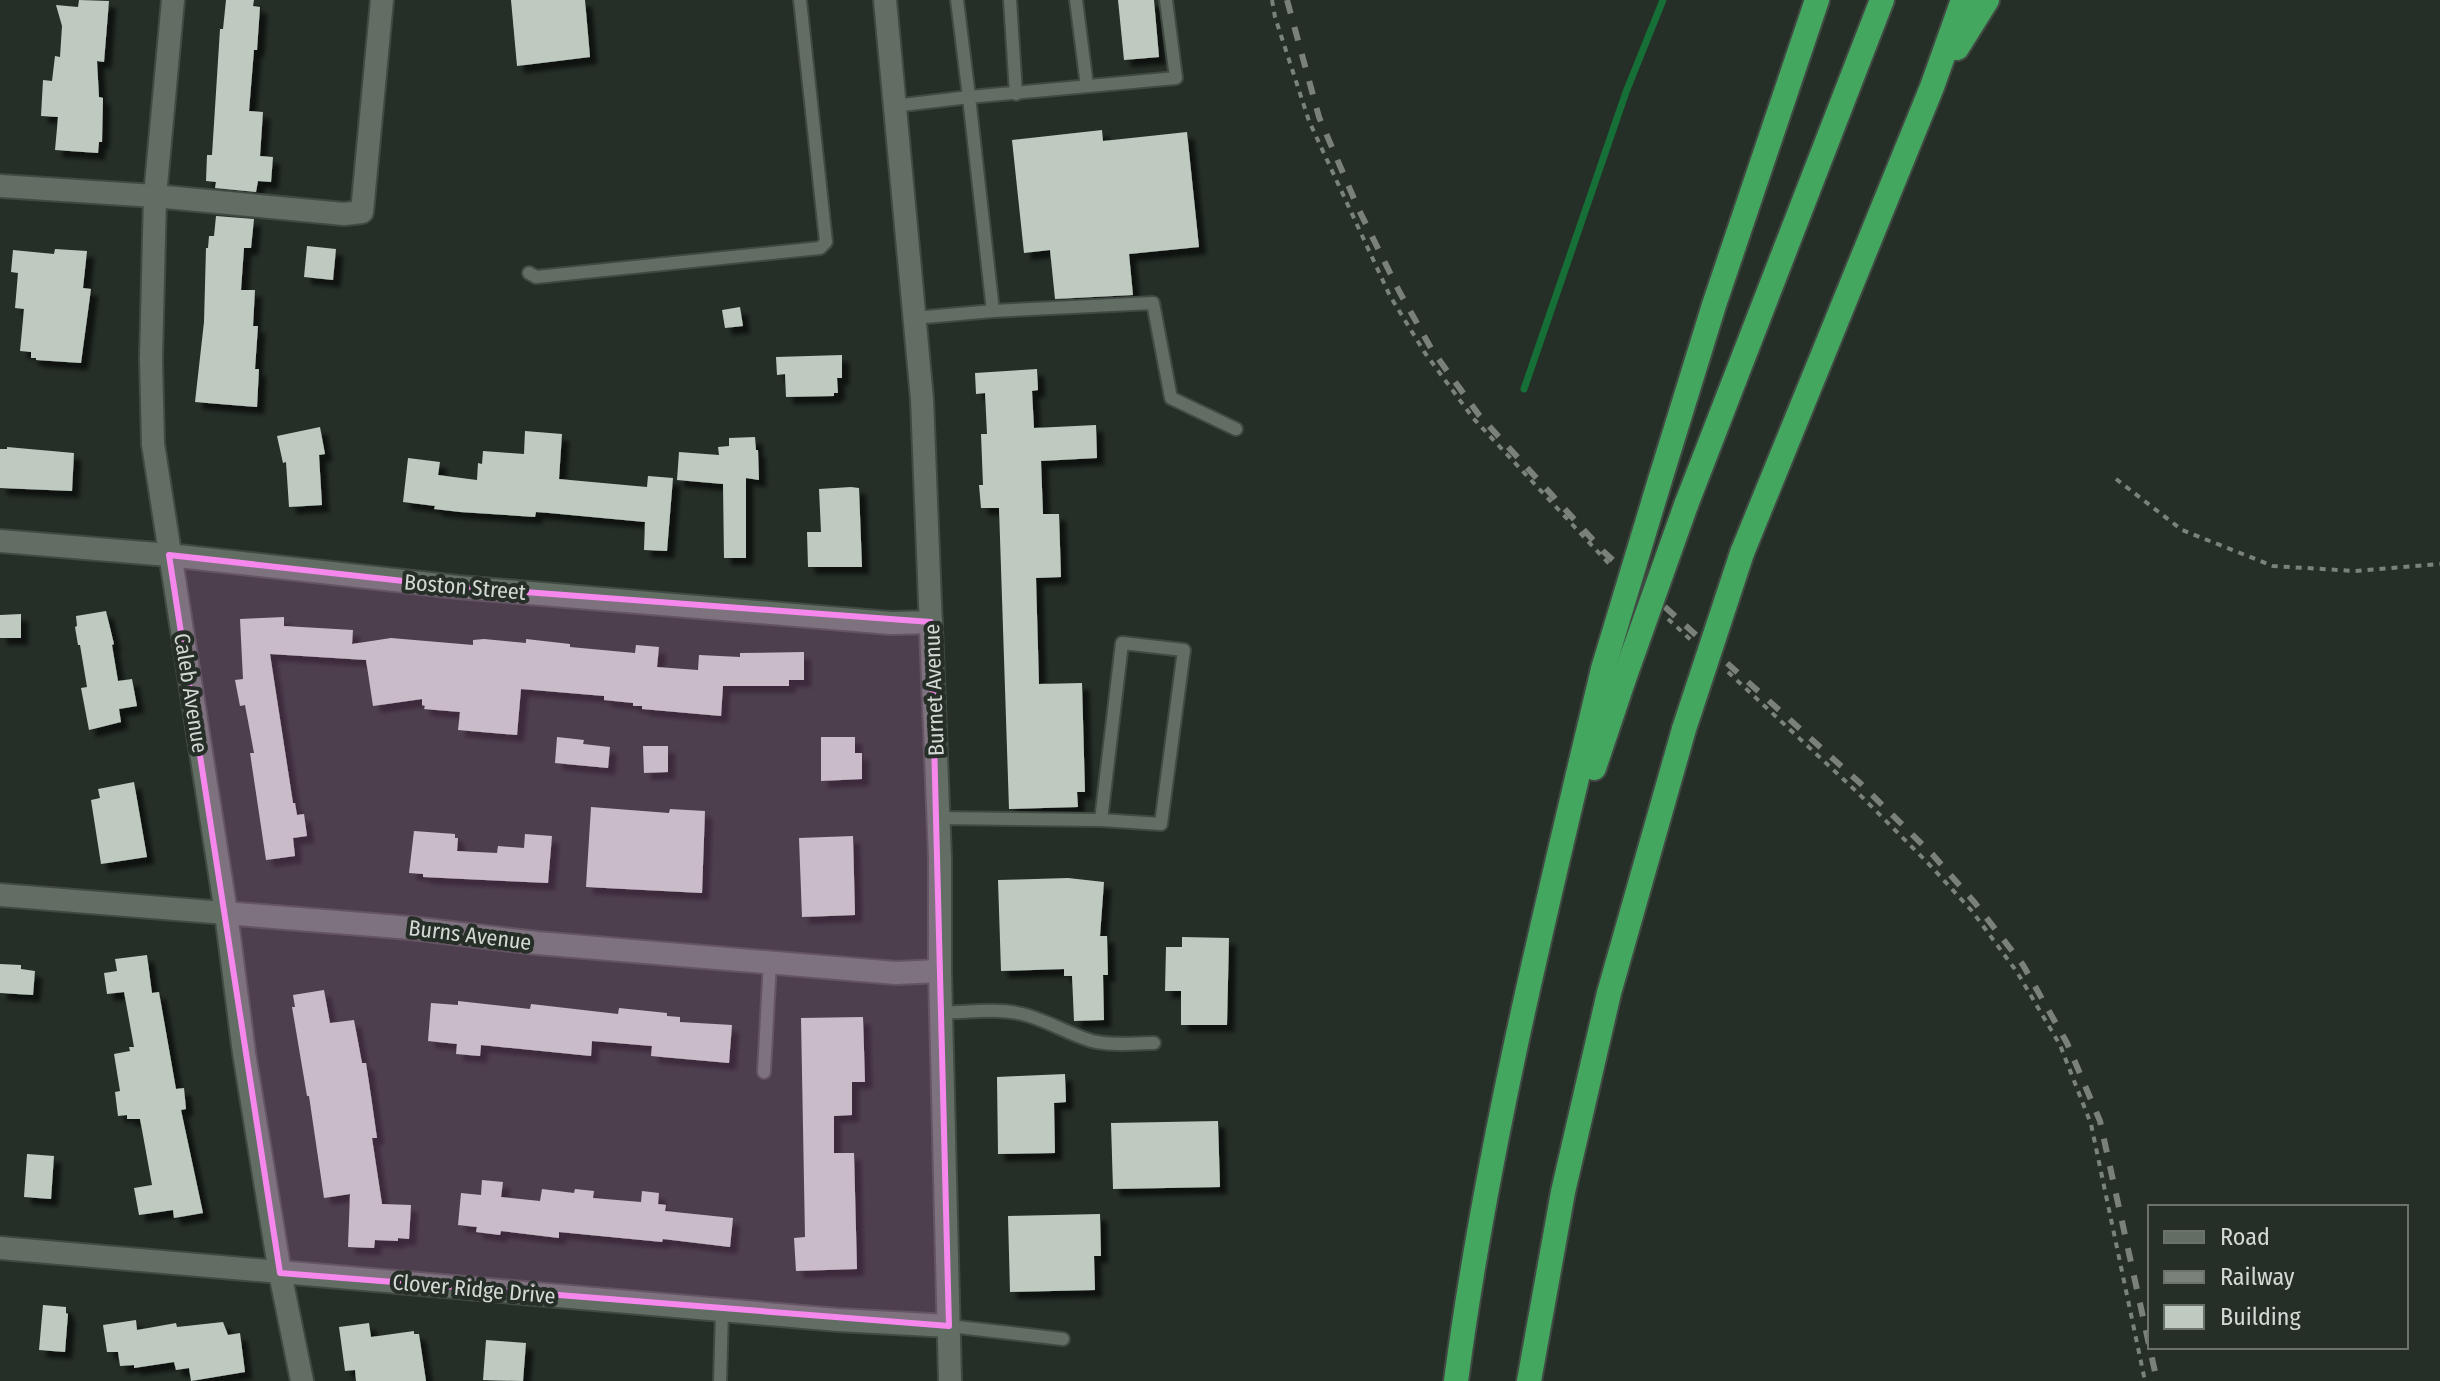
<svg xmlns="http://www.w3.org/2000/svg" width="2440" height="1381" font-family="'Fira Sans Condensed',sans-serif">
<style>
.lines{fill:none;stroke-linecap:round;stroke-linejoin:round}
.stream{stroke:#166f36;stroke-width:7}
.building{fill:#becac0;filter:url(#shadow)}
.service-casing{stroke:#414943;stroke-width:16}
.minor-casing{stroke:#414943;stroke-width:26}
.tertiary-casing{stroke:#414943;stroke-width:26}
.motorway-casing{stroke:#414943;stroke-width:28}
.path{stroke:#7a827c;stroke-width:4;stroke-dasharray:6 6;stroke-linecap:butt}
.service{stroke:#626d64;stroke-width:12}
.minor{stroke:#626d64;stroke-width:22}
.tertiary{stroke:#626d64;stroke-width:22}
.motorway{stroke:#43a760;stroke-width:24}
.rail{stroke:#7a817b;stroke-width:6;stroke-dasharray:14 14;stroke-linecap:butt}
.motorway-bridge-casing{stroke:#414943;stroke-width:28;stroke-linecap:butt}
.motorway-bridge{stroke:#43a760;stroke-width:24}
.marked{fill:#f688ed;fill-opacity:0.2;stroke:#f688ed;stroke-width:6;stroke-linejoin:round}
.labels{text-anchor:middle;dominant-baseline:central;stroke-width:8;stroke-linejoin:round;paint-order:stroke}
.street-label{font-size:22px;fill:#d3d9d4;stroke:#252e27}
</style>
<defs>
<filter id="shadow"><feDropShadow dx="7" dy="7" stdDeviation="2" flood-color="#0009"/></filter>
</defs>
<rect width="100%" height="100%" fill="#252e27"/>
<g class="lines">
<path class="stream" d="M1524,389L1626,92L1663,0"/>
</g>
<g class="building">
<path d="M79,0L109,1L104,62L97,61L99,97L103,98L102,142H99L98,153L55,150L58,117L41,116L43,80L52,81L55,56L60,57L62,26L56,5L78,7Z"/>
<path d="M226,0H254L253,6L260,7L257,50H254L249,111L263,112L260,156L273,157L271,182L258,181L256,192L215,188L216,182L206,181L207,155H212L220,29H223Z"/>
<path d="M511,0H585L590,57L517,66Z"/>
<path d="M1118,0H1154L1159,57L1124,60Z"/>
<path d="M1102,130L1103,141L1187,132L1199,247L1129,254L1133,295L1055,299L1050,250L1024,253L1012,140Z"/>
<path d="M216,216L254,219L251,248H244L241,290H255L253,326H258L255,369H259L257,407L195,402L204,322L206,248H208L209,236H214Z"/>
<path d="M307,246L336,249L333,280L304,277Z"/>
<path d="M55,249L87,251L83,288L91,289L81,363L36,360V358H31V352L20,351L24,309L15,308L18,273L11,272L13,250L54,254Z"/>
<path d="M740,307L743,326L725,328L722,310Z"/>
<path d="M842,355V378H837L838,393H834V396L786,397L785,374L777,375L776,357Z"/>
<path d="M1037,369L1038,390L1032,391L1034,428L1096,425L1097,458L1041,461L1043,514H1059L1061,577L1036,578L1039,684L1082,683L1085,792H1077L1078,807L1009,809L999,508H981L979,485H983L981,434H987L985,393L976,394L975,373Z"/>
<path d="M320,427L325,454L319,455L322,505L289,507L286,462L283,463L277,436Z"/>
<path d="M525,431L562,434L559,479L647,487L648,476L673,478L667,551L644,550L645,522L549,513L536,512L535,517L460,512L434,509L435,506L403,502L408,458L440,462L438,475L477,480L478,463L482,464L483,451L524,454Z"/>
<path d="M755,437L756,450H758L759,480L746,478V558H724L723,484L677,480L679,452L719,455L718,447L729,446V438Z"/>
<path d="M7,447L74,453L72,491L0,488V449H7Z"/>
<path d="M851,487L859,488L862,567H808L807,532H821L819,489Z"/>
<path d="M106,611L114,644L112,645L118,681L132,679L137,706L119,709L121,722L89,730L81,688L87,687L80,645H78L75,627L77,626L76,616Z"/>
<path d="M21,614V638H0V615Z"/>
<path d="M284,617V626L353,630L352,644L391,638L473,645V640L484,639L526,643V639L570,644V647L635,653L636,645L659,647L657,667L698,670L699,655L740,657V653L804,652V680H789V686H723L721,716L642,709V706H633V703L604,700V696L521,689L517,735L458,730L460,712L424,709L425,706L422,705V699L373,706L366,660L270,654L293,803H295L297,815L304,814L307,836L293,838L295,856L266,860L250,753H254L245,705L240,706L235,680L243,679L240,619Z"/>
<path d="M557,737L584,740L583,744L610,747L608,768L555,763Z"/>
<path d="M821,737H855V753H862V779L821,781Z"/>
<path d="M643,746H668V772L644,773Z"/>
<path d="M134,782L147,857L101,864L91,800L100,798L98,789Z"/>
<path d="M591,807L669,813L670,809L705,811L702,893L586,887Z"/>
<path d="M414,831L455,834V838H458L457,851L497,853L498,846L524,848L525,834L552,836L548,883L423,877V874L409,873Z"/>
<path d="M853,836L855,915L802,917L799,838Z"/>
<path d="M1068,878L1104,882L1100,936H1107L1108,975H1103L1104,1020L1074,1021L1072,976H1064V969L1001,971L998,880Z"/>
<path d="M1182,937L1229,938L1227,1025H1181V991H1165L1166,947H1182Z"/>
<path d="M147,955L152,993L159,992L176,1089L184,1088L186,1109L181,1110L203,1213L174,1218L173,1210L139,1215L134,1188L152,1185L140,1119H127V1115L118,1116L115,1092L120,1091L114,1054L130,1051L129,1047H134L124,992L107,994L104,973L117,971L115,959Z"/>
<path d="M0,964L21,965V969L35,971L33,995L0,993Z"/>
<path d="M324,990L330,1023L354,1020L362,1063H366L371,1096L377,1138H372L382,1204L411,1205L409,1239L398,1238V1241L375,1240L374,1248L348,1247L350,1194L324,1198L309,1096H307L292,1007H295L293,995Z"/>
<path d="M458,1001L530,1009L531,1004L618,1014L619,1008L667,1013V1016L680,1017V1022L732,1025L729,1063L651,1056L652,1046L592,1041L591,1056L481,1045L480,1056L456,1054L457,1044L428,1041L431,1003L458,1005Z"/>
<path d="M863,1017L865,1082H852V1115L834,1116V1153H854L857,1269L796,1271L794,1238L805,1237L801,1018Z"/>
<path d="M1065,1074L1066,1102L1054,1103L1055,1153L998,1154L997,1077Z"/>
<path d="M1218,1121L1220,1187L1113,1189L1111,1123Z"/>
<path d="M27,1154L54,1156L51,1199L24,1197Z"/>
<path d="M482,1180L503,1182L501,1197L540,1201L542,1189L574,1193L575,1189L594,1191L593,1198L641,1202L642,1191L659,1193L658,1204L666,1205L665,1211L733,1218L730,1247L663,1239L662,1242L559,1232V1238L501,1231L500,1235L476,1232L477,1227L458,1225L461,1193L481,1195Z"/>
<path d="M1100,1214L1101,1256H1094L1095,1290L1010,1292L1008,1216Z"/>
<path d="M43,1305L66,1307V1313L68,1314L65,1352L39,1350Z"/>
<path d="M136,1320L137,1330L176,1323L177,1327L223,1322L228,1335L240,1333L245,1372L191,1381L189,1368L176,1370L174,1362L134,1368V1365L120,1366L118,1352H107L103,1325Z"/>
<path d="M369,1323L371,1337L414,1331V1334H419L426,1381H356L355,1370L345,1371L339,1327Z"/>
<path d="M486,1340L526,1343L523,1381L483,1380Z"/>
</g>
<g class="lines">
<defs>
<g id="service">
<path d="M957,0L969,97L1176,78L1166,0"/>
<path d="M1010,0L1016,94"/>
<path d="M1076,0L1087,86"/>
<path d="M894,106L969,97L993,311"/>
<path d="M529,273L536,277L820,248L826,242L800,0"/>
<path d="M914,318L993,311L1153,303L1171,398L1236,429"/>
<path d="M939,818L1101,820L1161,824L1184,650L1122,643L1101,820"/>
<path d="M942,1013C968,1012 997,1008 1022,1014C1047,1020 1068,1034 1092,1041C1111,1046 1134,1043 1154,1043"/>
<path d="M764,1072L770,962"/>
<path d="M949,1326L1063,1339"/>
<path d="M720,1381L722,1310"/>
</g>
<g id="minor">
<path d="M173,0L155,196L151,359L153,444L226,913L244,1053L280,1273L302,1381"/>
<path d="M0,186L155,196L344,214L362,212L382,0"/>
<path d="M0,541L169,555L458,587L891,623L931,622"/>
<path d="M0,895L411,928L537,943L896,973L940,971"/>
<path d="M0,1248L838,1320L949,1326"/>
</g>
<path id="tertiary" d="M885,0L922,399L940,858V971L950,1381"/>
<g id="motorway">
<path d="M1957,48L1987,0"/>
<path d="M1660,480L1714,305L1817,0"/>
<path d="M1686,505L1882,0"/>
<path d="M1742,553L1932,87L1963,0"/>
<path d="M1594,768L1625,676"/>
<path d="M1456,1381C1488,1140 1547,905 1603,669"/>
<path d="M1529,1381L1563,1192L1609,993L1684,729"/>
</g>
</defs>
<use href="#service" class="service-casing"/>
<use href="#minor" class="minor-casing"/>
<use href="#tertiary" class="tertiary-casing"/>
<use href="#motorway" class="motorway-casing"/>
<g class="path">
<path d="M1272,0L1275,17L1309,121L1390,296L1425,353L1473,418L1612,567"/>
<path d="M2116,479L2182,530L2273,566L2355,571L2440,564"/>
<path d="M1668,619L1691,640"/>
<path d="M1728,672L1856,791L1927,862L1972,911L2017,972L2060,1045L2091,1124L2145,1381"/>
</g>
<use href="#service" class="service"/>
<use href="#minor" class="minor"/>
<use href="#tertiary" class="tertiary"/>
<use href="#motorway" class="motorway"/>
<path class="rail" d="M1287,0L1319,117L1358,208L1399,291L1432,350L1479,415L1604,552L1860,783L1933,855L1975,903L2023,965L2067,1043L2100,1121L2157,1381"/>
<defs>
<g id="motorway-bridge">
<path d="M1603,669L1660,480"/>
<path d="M1625,676L1686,505"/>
<path d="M1684,729L1742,553"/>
</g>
</defs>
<use href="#motorway-bridge" class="motorway-bridge-casing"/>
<use href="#motorway-bridge" class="motorway-bridge"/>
</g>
<path class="marked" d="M169,555L458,587L931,622L949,1326L280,1273Z"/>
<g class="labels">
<g class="street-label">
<text transform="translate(465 587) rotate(5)">Boston Street</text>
<text transform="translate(934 690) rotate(-92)">Burnet Avenue</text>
<text transform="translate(191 693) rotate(81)">Caleb Avenue</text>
<text transform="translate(470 935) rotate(7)">Burns Avenue</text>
<text transform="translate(474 1289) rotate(5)">Clover Ridge Drive</text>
</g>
</g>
<rect x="2148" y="1205" width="260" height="144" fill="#252e27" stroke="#6b726c" stroke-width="2"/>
<rect x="2164" y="1231" width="40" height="12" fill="#626d64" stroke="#6b726c" stroke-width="2"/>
<text x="2220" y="1245" font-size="24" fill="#d3d9d4">Road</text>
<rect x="2164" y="1271" width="40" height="12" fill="#7a817b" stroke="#6b726c" stroke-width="2"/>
<text x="2220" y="1285" font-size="24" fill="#d3d9d4">Railway</text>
<rect x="2164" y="1305" width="40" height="24" fill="#becac0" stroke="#6b726c" stroke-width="2"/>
<text x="2220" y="1325" font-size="24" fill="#d3d9d4">Building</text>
</svg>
